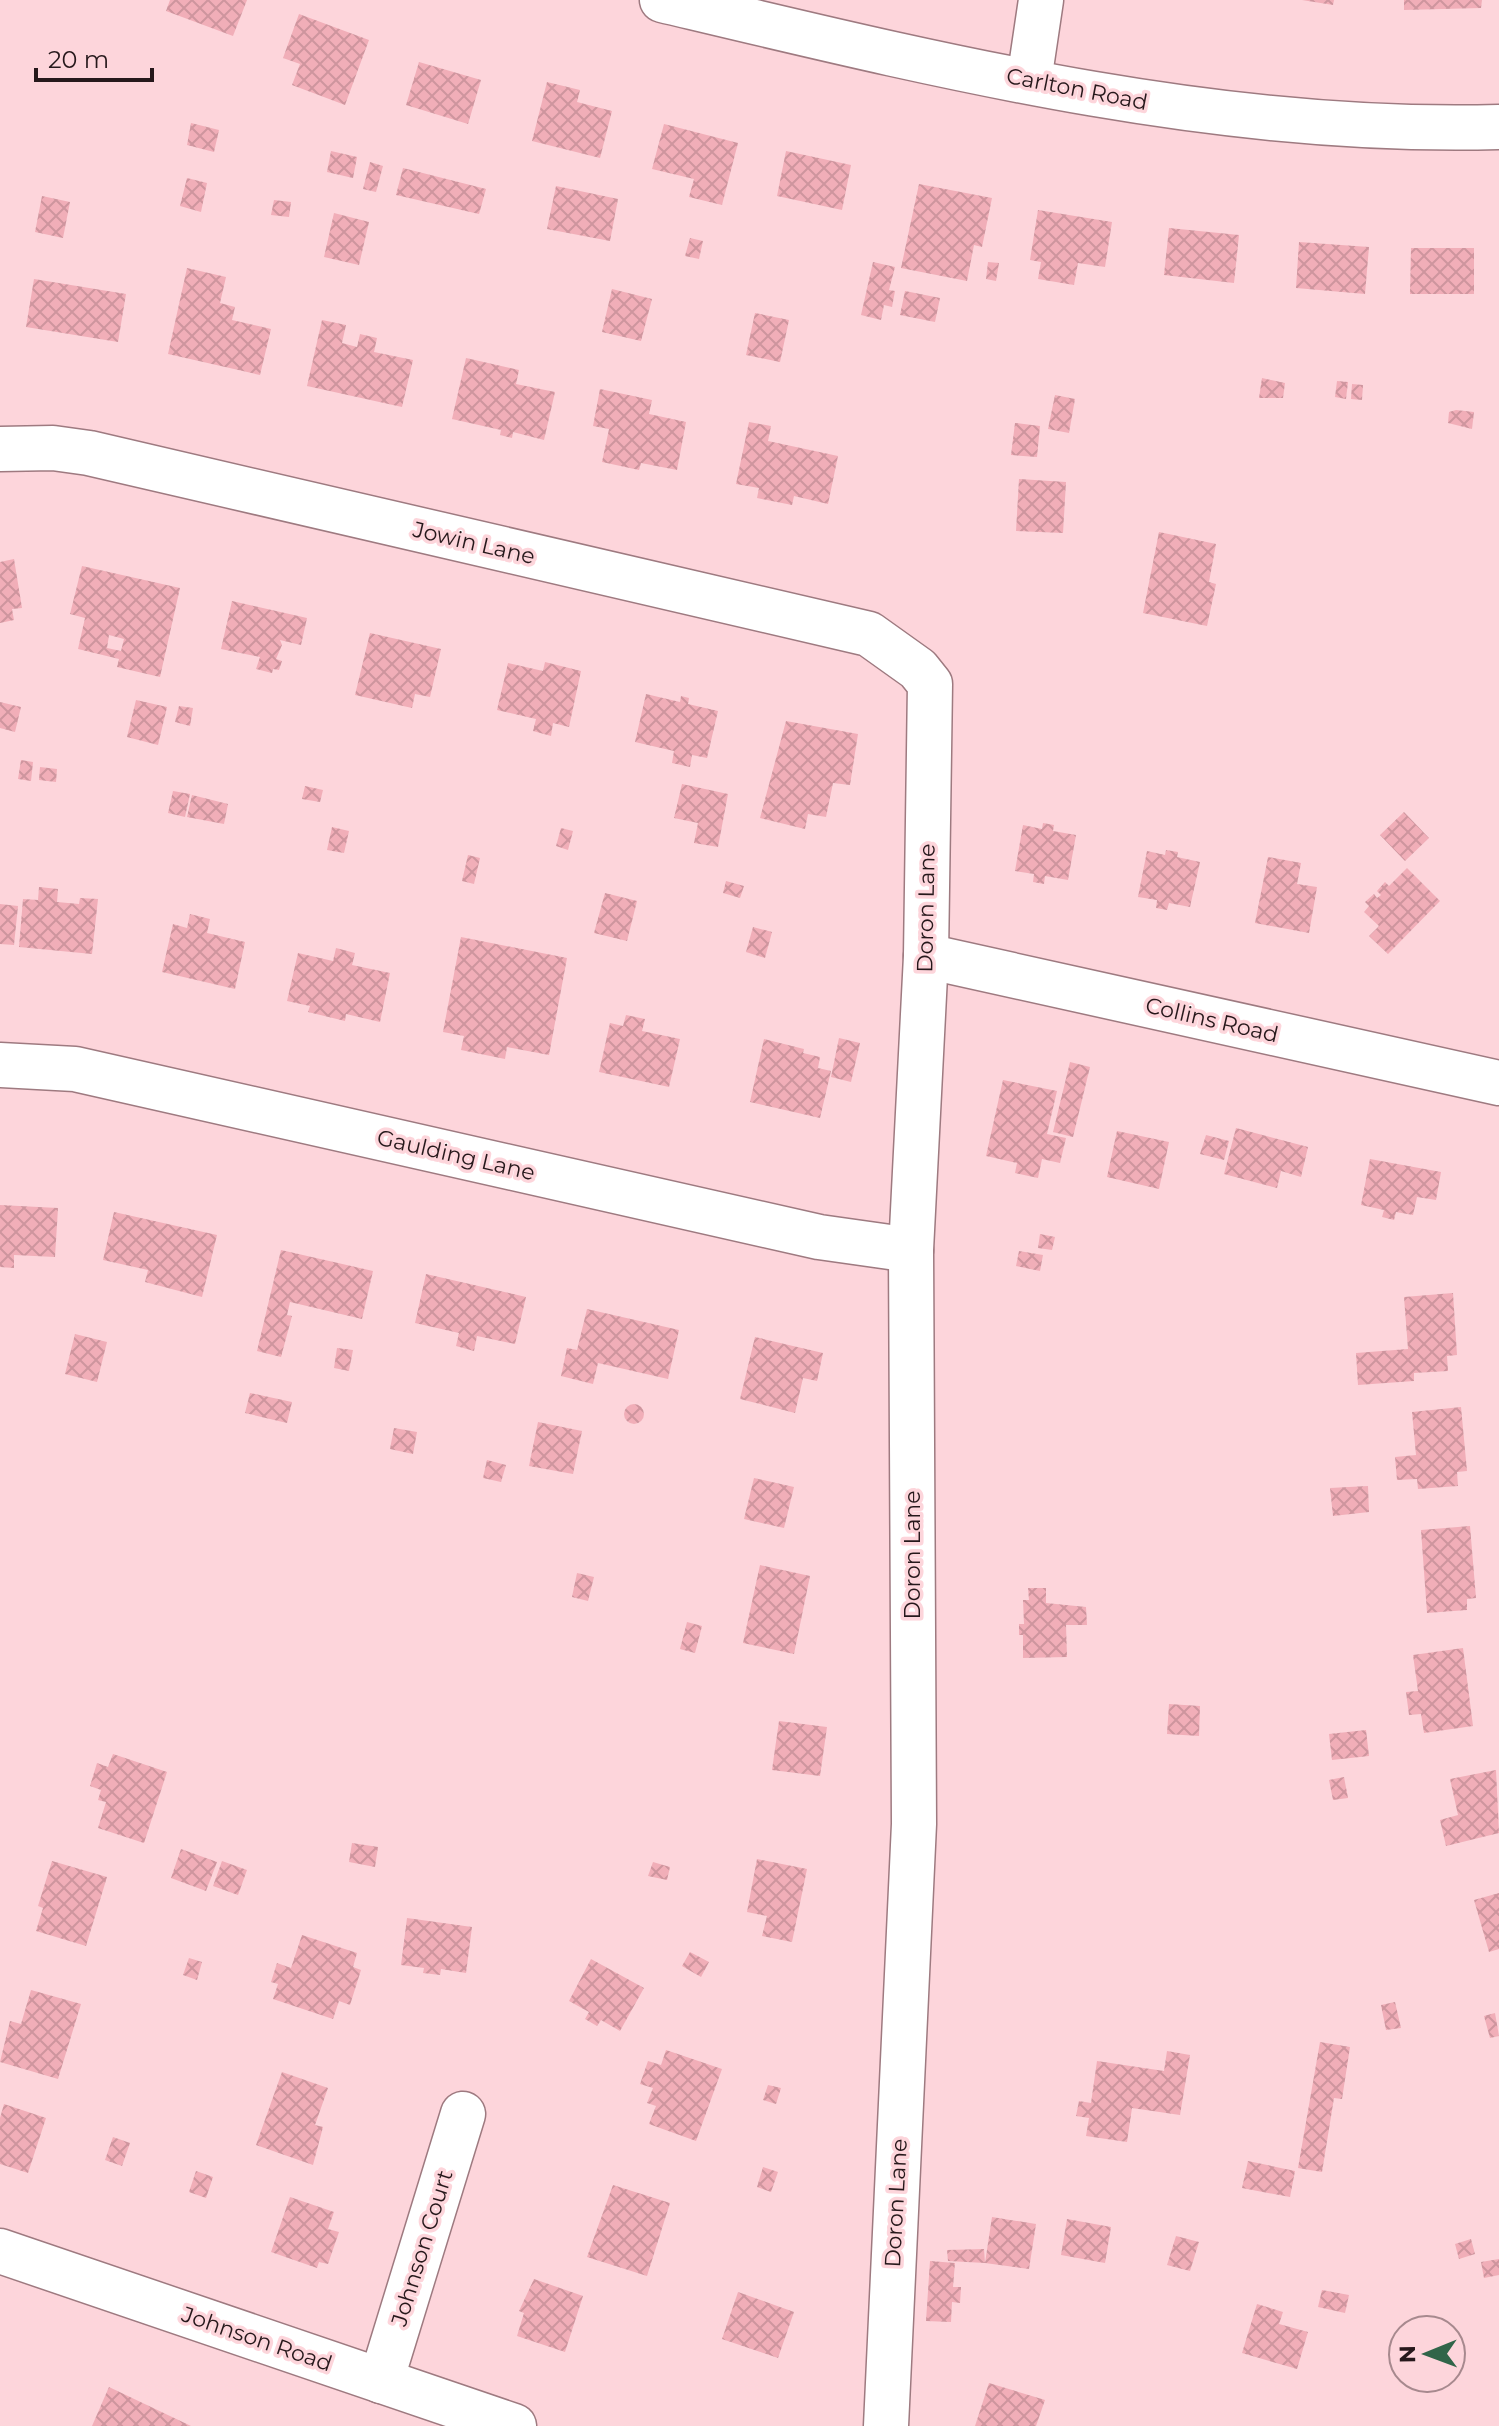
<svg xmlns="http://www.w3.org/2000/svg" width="1499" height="2426" font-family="Montserrat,sans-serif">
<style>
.building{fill:url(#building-cross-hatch);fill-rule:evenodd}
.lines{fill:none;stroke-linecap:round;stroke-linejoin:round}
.minor-casing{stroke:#9e7a80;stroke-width:47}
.minor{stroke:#fff;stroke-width:44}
.labels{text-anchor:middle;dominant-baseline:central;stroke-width:7;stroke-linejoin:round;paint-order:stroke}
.street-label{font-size:22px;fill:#26181b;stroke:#fdd5db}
</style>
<defs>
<pattern id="building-cross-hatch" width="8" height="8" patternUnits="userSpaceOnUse" patternTransform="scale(2)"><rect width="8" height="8" fill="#f1aeb8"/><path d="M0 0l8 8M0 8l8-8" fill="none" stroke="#ce959e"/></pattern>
</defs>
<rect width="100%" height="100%" fill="#fdd5db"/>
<g class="building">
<path d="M170,0H247L233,36L166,11Z"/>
<path d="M1302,0H1334L1333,5Z"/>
<path d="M1404,0H1482L1481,8L1404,10Z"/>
<path d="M299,14L369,40L345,105L292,85L300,64L283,58Z"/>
<path d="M419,62L481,80L468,124L406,105Z"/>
<path d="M547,82L580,90L577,102L612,111L600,158L532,141Z"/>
<path d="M191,123L219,130L214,152L187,145Z"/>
<path d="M664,124L738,143L722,205L689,197L694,179L652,169Z"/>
<path d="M331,151L357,157L353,178L327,172Z"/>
<path d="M786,151L851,165L842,210L777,196Z"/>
<path d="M370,162L383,166L376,192L363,189Z"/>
<path d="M403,168L486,189L479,214L396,195Z"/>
<path d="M187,178L207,183L201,212L180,206Z"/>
<path d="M919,184L992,198L982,247L974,245L967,281L901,268Z"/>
<path d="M556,186L618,199L610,241L547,229Z"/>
<path d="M42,196L70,202L63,238L35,232Z"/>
<path d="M274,200L291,202L289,217L271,215Z"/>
<path d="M1038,210L1112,222L1105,267L1078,263L1074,285L1038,279L1041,262L1030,260Z"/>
<path d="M334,213L369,222L359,265L324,257Z"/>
<path d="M1169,228L1239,235L1234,283L1164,275Z"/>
<path d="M690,238L703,241L699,259L685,256Z"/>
<path d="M1299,242L1369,247L1365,294L1296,288Z"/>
<path d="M1411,248H1474V294H1410Z"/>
<path d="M873,262L895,267L889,290L895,291L892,307L884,305L881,320L861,315Z"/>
<path d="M988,262L999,263L996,281L986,279Z"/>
<path d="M187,268L226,277L220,303L235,307L232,320L271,329L260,375L168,354Z"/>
<path d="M34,279L126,294L118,342L26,327Z"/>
<path d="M612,289L652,299L641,341L602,332Z"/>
<path d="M905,291L940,298L935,322L900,315Z"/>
<path d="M755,313L789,320L780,362L746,355Z"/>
<path d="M322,320L346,325L342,343L357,347L360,334L377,338L374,352L413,360L402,407L307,386Z"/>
<path d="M466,358L519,370L516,384L555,392L544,440L513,432L512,438L500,435L501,430L452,419Z"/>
<path d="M1262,378L1285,383L1283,398H1259Z"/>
<path d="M1337,381L1348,382L1346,399L1335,397Z"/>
<path d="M1352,384L1363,385L1362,400L1351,399Z"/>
<path d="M600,389L652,400L649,414L686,422L677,470L641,463L639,470L602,462L609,429L593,426Z"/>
<path d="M1055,395L1075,399L1069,433L1048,429Z"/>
<path d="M1456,410L1474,412L1472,429L1448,423L1449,412Z"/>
<path d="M749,422L771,426L768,441L838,456L828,504L794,496L792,505L757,498L759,488L736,484Z"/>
<path d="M1015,423L1040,426L1037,457L1011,455Z"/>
<path d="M1019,479L1066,482L1063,533L1016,531Z"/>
<path d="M1159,532L1216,544L1209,582L1216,584L1207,626L1143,613Z"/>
<path d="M14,559L22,608L12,609L14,620L0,623V562Z"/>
<path d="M82,566L180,588L160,677L117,667L119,659L78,649L85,618L70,614ZM109,635L124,639L121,651L107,648Z"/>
<path d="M232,601L307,618L301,645L280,640L282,645L276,659L282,661L279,670L273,669L272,673L256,669L260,657L221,649Z"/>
<path d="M370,633L441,649L430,697L415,694L412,708L355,695Z"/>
<path d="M545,662L581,671L569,727L553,723L551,736L533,731L536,719L497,710L508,663L543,671Z"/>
<path d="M646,694L680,702L681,696L689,698L688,704L718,711L707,758L692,755L690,767L672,763L674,751L635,742Z"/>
<path d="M136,700L167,707L158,745L127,737Z"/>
<path d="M0,702L21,707L15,732L0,728Z"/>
<path d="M179,706L193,708L190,726L175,722Z"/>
<path d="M786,721L858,734L850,785L833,783L826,817L808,814L805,829L760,818Z"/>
<path d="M21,760L33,762L31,781L18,779Z"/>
<path d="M40,767L57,769L56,782L39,780Z"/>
<path d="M682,784L728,794L718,847L694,843L698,823L674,818Z"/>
<path d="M305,786L323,790L320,802L302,799Z"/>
<path d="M173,791L190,794L185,817L168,813Z"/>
<path d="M192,795L228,804L224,824L187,817Z"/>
<path d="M1404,812L1429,838L1405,861L1380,835Z"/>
<path d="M1043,823L1054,825L1053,831L1076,835L1068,880L1045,876L1044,884L1033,882L1034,874L1015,871L1023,825L1042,829Z"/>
<path d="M332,827L349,831L344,853L327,850Z"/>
<path d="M561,828L573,831L568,850L556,846Z"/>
<path d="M1166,850L1178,852L1177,857L1200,862L1190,907L1169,903L1167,910L1156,908L1157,900L1138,897L1147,851L1165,855Z"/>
<path d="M468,855L480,858L474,884L462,881Z"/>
<path d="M1268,857L1301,863L1297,884L1317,887L1309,933L1255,923Z"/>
<path d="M1407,868L1440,901L1388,954L1369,936L1379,926L1364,912L1369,906L1365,902L1374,894L1377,898L1381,895L1377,891L1385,882L1389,886Z"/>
<path d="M726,881L744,886L740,898L723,893Z"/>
<path d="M39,887L58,889L57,902L79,904L80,898L98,899L92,954L19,947L23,899L38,900Z"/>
<path d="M605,893L637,901L627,941L594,933Z"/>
<path d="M0,904L18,906L14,945L0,944Z"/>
<path d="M190,914L210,919L207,933L245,942L235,989L162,972L173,924L187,928Z"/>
<path d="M753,927L772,932L765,958L746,952Z"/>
<path d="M461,937L567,958L549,1055L507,1047L505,1059L461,1050L464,1036L443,1032Z"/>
<path d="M336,948L355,953L352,965L390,973L380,1022L346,1014L345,1021L308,1012L310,1006L287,1001L298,953L333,961Z"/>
<path d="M626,1015L645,1019L642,1031L680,1039L669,1087L599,1072L610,1023L623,1026Z"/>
<path d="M839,1038L860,1043L851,1082L831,1077Z"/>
<path d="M764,1039L804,1049L803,1053L820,1057L818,1068L831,1071L820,1118L750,1102Z"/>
<path d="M1070,1062L1090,1067L1073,1137L1053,1132Z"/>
<path d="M1003,1080L1057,1091L1047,1134L1066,1138L1060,1163L1042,1159L1038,1178L1015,1173L1017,1163L986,1156Z"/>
<path d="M1236,1128L1308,1147L1301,1177L1281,1171L1277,1188L1224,1174Z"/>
<path d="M1117,1131L1169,1142L1159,1189L1107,1177Z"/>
<path d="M1206,1135L1229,1141L1224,1160L1200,1154Z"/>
<path d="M1370,1159L1441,1172L1436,1200L1417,1197L1413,1215L1396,1212L1394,1220L1382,1217L1384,1210L1361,1205Z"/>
<path d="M0,1205L58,1208L55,1257L14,1255V1268L0,1267Z"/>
<path d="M114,1212L217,1235L202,1297L145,1282L148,1270L103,1260Z"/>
<path d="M1040,1234L1055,1237L1052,1250L1038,1248Z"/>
<path d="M281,1250L373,1271L362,1319L290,1302L287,1315L292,1316L281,1357L257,1351Z"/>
<path d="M1019,1251L1043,1255L1040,1271L1016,1266Z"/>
<path d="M426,1274L526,1297L515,1344L477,1336L474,1351L456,1346L459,1333L415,1323Z"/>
<path d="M1453,1293L1457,1355L1447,1356L1448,1371L1414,1373V1381L1358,1385L1356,1353L1408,1349L1404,1297Z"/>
<path d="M587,1309L679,1330L668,1379L598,1363L593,1384L561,1376L567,1348L577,1350Z"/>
<path d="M75,1334L107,1342L97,1382L65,1374Z"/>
<path d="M755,1337L823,1353L817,1381L803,1378L795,1413L740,1399Z"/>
<path d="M337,1348L353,1350L349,1371L334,1368Z"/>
<path d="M250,1393L292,1402L287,1423L245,1413Z"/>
<circle cx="634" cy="1414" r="10"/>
<path d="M1461,1407L1467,1471L1457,1472L1458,1486L1418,1489L1417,1479L1397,1480L1395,1457L1416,1455L1412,1412Z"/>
<path d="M538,1422L582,1431L573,1474L529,1466Z"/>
<path d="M394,1428L417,1432L413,1454L390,1449Z"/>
<path d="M487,1460L506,1465L501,1482L483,1478Z"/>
<path d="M754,1478L794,1487L784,1528L744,1519Z"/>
<path d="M1368,1486L1369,1512L1333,1516L1330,1488Z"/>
<path d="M1470,1526L1476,1598L1467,1599V1610L1427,1613L1421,1530Z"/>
<path d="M760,1565L810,1576L794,1654L743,1643Z"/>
<path d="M577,1573L594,1577L588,1601L572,1597Z"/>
<path d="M1028,1588H1046V1603L1086,1607L1087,1625H1066L1067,1657L1023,1658V1635H1019V1624H1024L1023,1600H1029Z"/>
<path d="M687,1622L702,1626L695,1653L680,1649Z"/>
<path d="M1463,1648L1473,1726L1424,1733L1421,1714L1409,1715L1406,1692L1418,1691L1413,1655Z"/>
<path d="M1169,1704L1200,1706L1199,1736L1167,1734Z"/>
<path d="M779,1721L827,1727L820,1776L772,1770Z"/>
<path d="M1366,1730L1369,1756L1332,1760L1329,1734Z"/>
<path d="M113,1754L167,1772L144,1843L98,1828L106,1802L98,1800L101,1790L90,1786L97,1763L108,1767Z"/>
<path d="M1496,1770L1499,1833L1446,1846L1440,1820L1458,1815L1450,1779Z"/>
<path d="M1344,1777L1348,1798L1333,1800L1329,1780Z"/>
<path d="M352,1843L378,1847L375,1867L349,1862Z"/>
<path d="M181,1849L217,1862L206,1891L171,1878Z"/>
<path d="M757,1859L807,1869L792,1942L762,1936L767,1916L747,1912Z"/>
<path d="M52,1861L107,1877L86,1946L36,1931L43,1908L38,1906Z"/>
<path d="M222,1861L247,1870L238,1895L213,1886Z"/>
<path d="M653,1862L670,1867L667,1880L648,1876Z"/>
<path d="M1499,1893V1949L1489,1952L1474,1900Z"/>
<path d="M407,1918L472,1927L466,1973L441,1969L440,1975L423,1973L424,1968L401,1965Z"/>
<path d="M302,1935L357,1953L353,1967L361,1970L350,2005L339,2001L333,2019L273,1999L278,1984L271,1982L277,1963L291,1968Z"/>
<path d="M690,1952L709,1962L701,1977L682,1966Z"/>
<path d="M189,1958L202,1962L197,1980L183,1975Z"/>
<path d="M591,1959L644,1988L620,2031L601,2020L597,2026L585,2019L589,2012L569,2001Z"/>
<path d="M31,1990L81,2004L58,2079L0,2062L10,2021L21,2024Z"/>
<path d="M1395,2002L1401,2028L1386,2030L1381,2005Z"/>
<path d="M1495,2013L1499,2036L1490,2038L1484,2016Z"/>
<path d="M1320,2042L1350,2047L1342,2099L1334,2098L1322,2172L1298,2168Z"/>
<path d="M666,2050L722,2069L696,2141L649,2124L656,2106L647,2103L653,2088L640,2084L648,2061L661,2065Z"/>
<path d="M1167,2051L1190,2055L1180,2115L1132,2108L1127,2142L1086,2136L1089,2118L1076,2116L1079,2101L1091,2103L1097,2061L1164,2071Z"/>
<path d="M282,2072L328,2088L315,2125L323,2127L313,2165L256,2145Z"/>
<path d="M768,2085L781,2088L776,2104L763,2100Z"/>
<path d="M4,2104L46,2118L28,2173L0,2164V2118Z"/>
<path d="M113,2137L130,2143L122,2166L105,2160Z"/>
<path d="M1248,2161L1295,2171L1290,2197L1242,2188Z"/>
<path d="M763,2167L778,2172L771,2192L757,2187Z"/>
<path d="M196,2171L213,2177L206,2198L189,2192Z"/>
<path d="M613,2185L670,2203L647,2276L587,2257Z"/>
<path d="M290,2197L334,2212L328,2229L339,2232L328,2264L319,2262L317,2268L271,2252Z"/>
<path d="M992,2217L1036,2224L1029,2269L985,2263Z"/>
<path d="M1067,2219L1111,2227L1105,2263L1061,2255Z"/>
<path d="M1176,2236L1199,2242L1190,2271L1167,2265Z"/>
<path d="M1471,2239L1475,2254L1459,2259L1455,2244Z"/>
<path d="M984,2249L985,2263L948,2261L947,2250Z"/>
<path d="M1499,2259V2275L1484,2278L1481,2262Z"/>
<path d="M930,2261L955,2263L953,2287H961L960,2303L952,2302L951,2322L926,2321Z"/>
<path d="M534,2279L583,2296L565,2352L517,2336L524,2313L519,2311Z"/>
<path d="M1322,2290L1349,2295L1345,2313L1318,2307Z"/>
<path d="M738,2292L794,2312L778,2358L722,2339Z"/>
<path d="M1257,2304L1283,2312L1279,2324L1308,2332L1297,2369L1242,2353Z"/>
<path d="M989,2383L1045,2400L1036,2426H975Z"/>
<path d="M109,2387L191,2426H92Z"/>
</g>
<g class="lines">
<defs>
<g id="minor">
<path d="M662,0C935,65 1216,135 1499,127"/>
<path d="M1029,81L1041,0"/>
<path d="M0,449L53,448L89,453L869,634L918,669L930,684L926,956L911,1250L914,1824L886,2426"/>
<path d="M926,956L1499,1083"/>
<path d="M0,1065L75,1069L819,1237L911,1250"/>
<path d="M0,2251L514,2426"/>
<path d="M381,2381L463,2114"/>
</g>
</defs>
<use href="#minor" class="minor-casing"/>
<use href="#minor" class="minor"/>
</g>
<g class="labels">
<g class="street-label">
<text transform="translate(1077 89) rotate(11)">Carlton Road</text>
<text transform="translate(474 543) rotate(13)">Jowin Lane</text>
<text transform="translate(926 908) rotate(-89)">Doron Lane</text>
<text transform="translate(1212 1020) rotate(13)">Collins Road</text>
<text transform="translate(456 1155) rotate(13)">Gaulding Lane</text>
<text transform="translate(912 1555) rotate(-90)">Doron Lane</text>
<text transform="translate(896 2203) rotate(-87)">Doron Lane</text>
<text transform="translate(422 2248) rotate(-73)">Johnson Court</text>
<text transform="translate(257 2339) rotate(19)">Johnson Road</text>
</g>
</g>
<g transform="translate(1427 2354) rotate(269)"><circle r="38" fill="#fdd5db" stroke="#a7898e" stroke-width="2"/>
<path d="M0-6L14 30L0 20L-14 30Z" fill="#316549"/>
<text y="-12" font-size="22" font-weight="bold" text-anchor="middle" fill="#26181b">N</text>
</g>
<path d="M36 68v12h116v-12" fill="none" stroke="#26181b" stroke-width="4"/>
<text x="48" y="68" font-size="24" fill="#26181b" stroke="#fdd5db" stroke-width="6" paint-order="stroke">20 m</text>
</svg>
